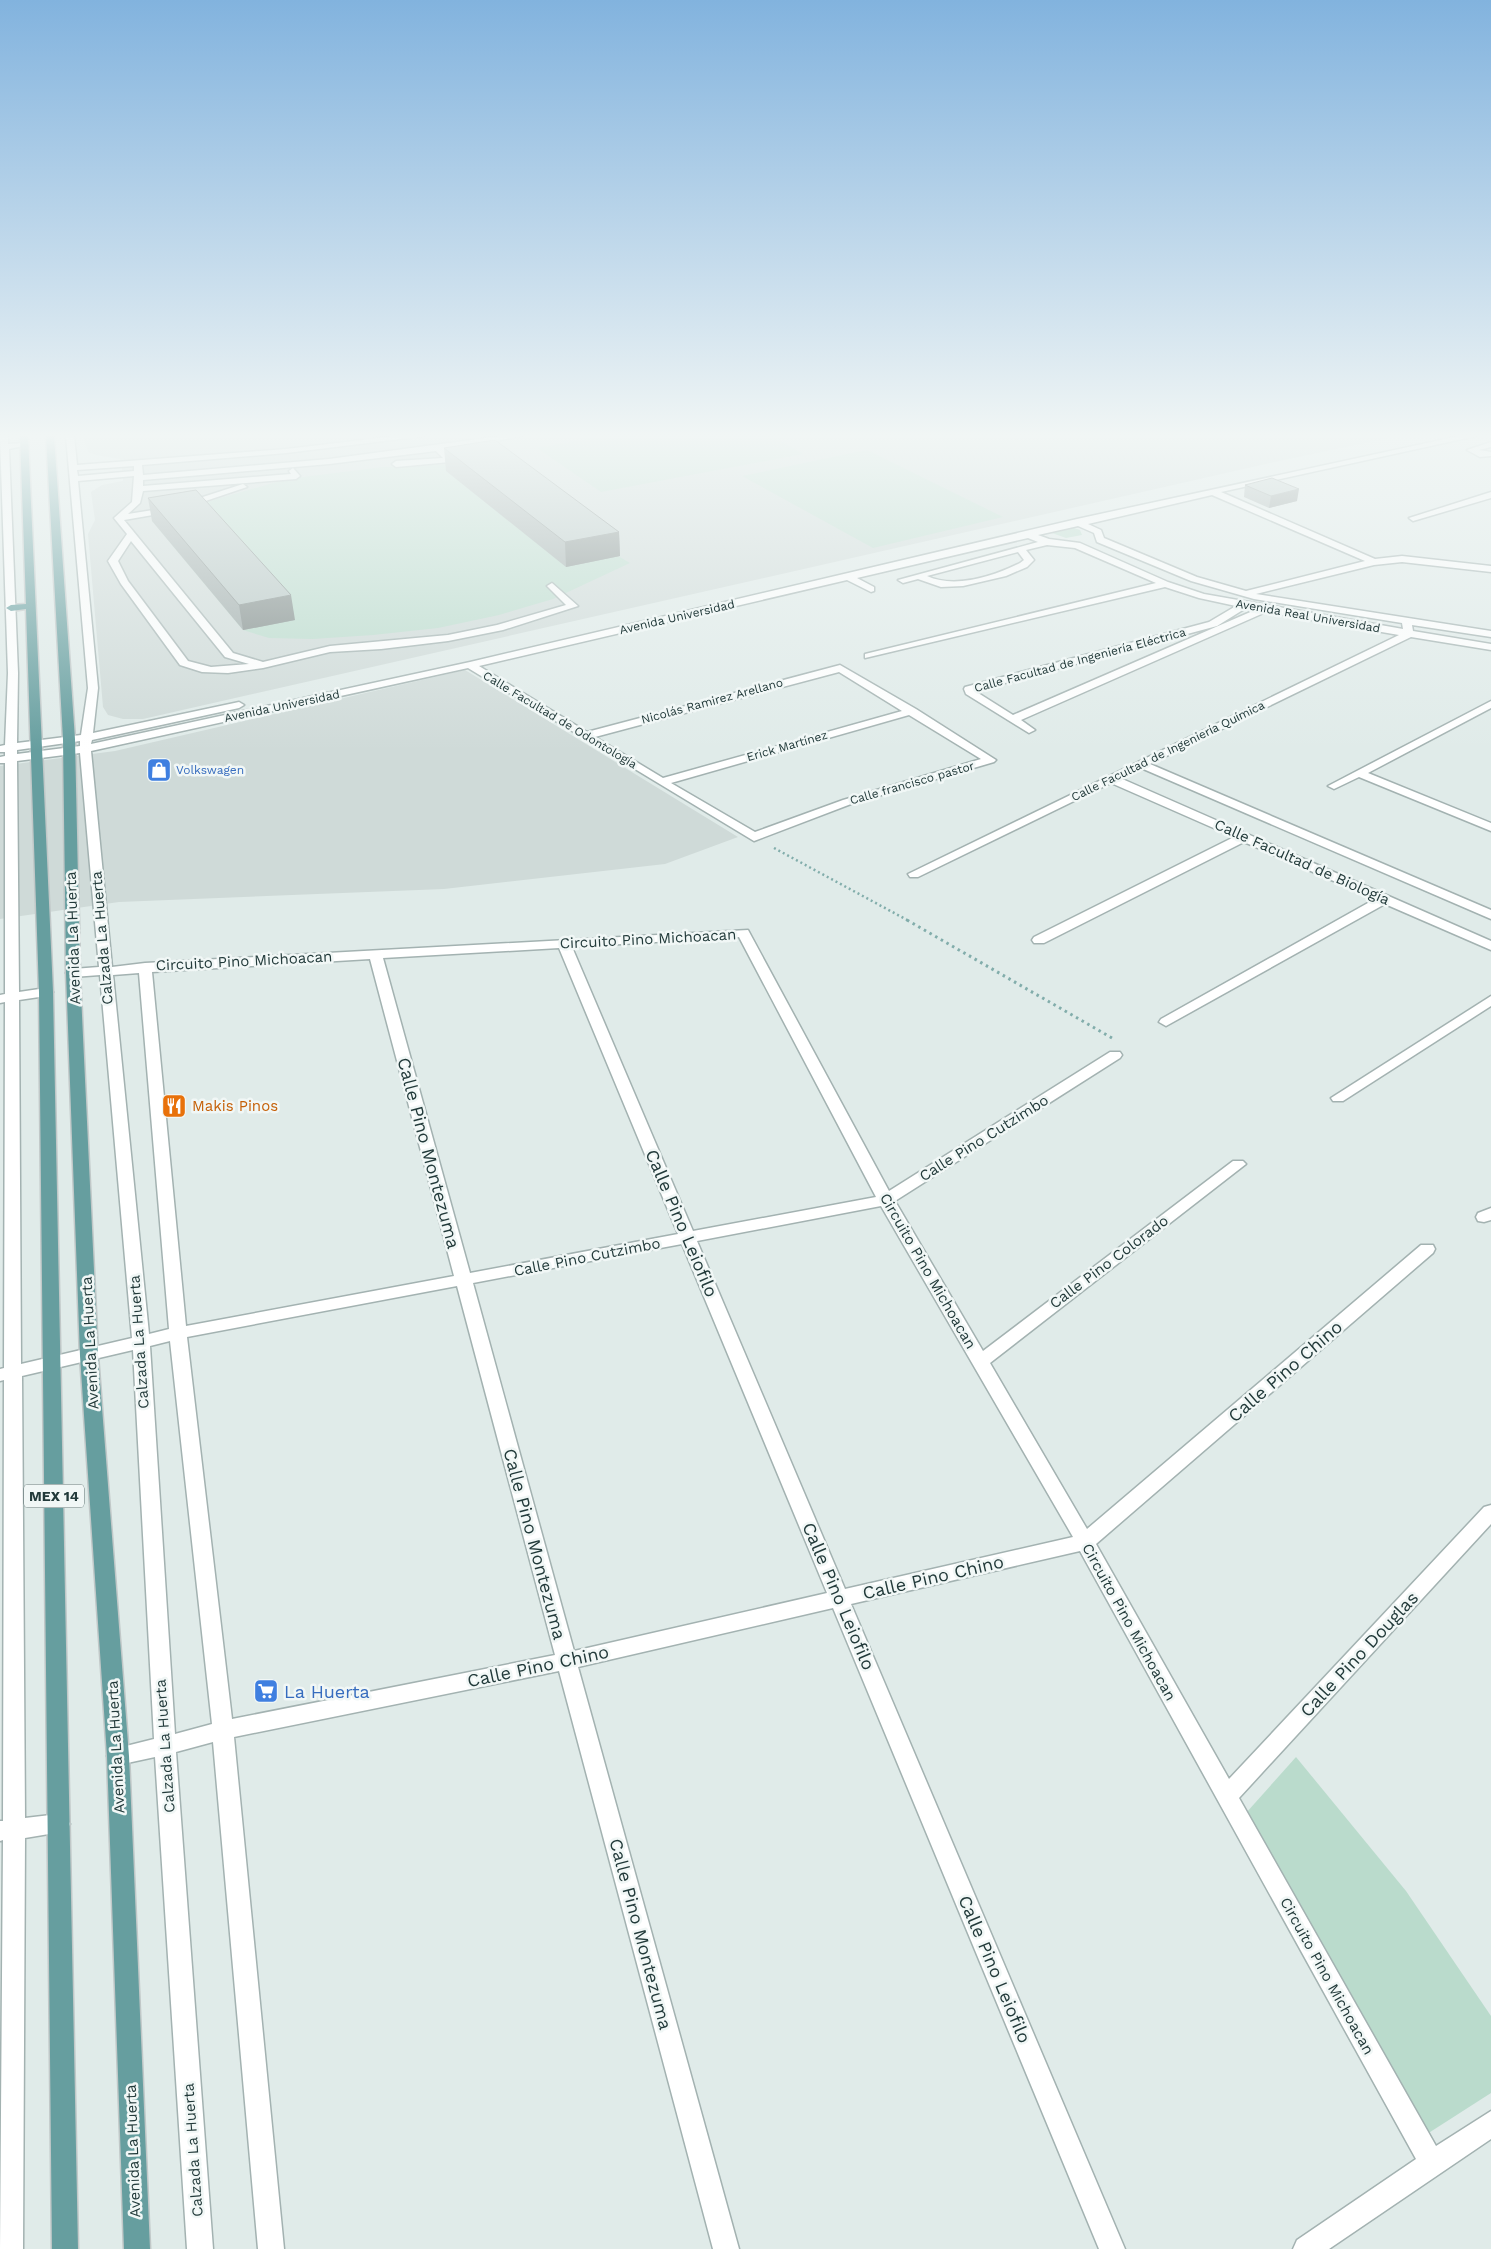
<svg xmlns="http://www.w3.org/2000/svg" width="1491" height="2249" font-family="'Work Sans',sans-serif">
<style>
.built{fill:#cfdad8}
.green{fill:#badbcc}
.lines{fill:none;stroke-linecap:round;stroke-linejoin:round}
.minor-casing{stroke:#a3b2b1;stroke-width:3}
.major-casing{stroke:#c1c8c8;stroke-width:3}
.path-far1{stroke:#82adab;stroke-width:2.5;stroke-dasharray:2 3;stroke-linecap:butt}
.path{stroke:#82adab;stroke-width:3;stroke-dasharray:2.5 4;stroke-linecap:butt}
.minor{fill:#fff;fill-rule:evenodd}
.major{fill:#669e9f;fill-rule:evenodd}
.wall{fill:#9da9a8}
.shaded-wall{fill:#7f8a88}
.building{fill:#b6c5c3;stroke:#7f8a88}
.labels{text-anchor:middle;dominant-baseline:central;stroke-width:5;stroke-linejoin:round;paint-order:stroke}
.far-street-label{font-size:12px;fill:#223a3a;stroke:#f1f7f6}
.far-shop-label{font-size:12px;fill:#366cbe;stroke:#f1f7f6;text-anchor:start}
.shield{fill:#f1f7f6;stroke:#607372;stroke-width:1}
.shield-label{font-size:14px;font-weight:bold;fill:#223a3a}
.street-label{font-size:15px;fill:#223a3a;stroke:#f1f7f6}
.food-label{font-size:15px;fill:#c56008;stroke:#f1f7f6;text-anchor:start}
.near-street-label{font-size:18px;fill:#223a3a;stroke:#f1f7f6}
.near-shop-label{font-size:18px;fill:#366cbe;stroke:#f1f7f6;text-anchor:start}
</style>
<rect width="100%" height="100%" fill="#e0ebe9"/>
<g class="built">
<path d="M83,436H1398L1270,463L143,719H123L108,715L103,707L88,534L95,520L91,492L102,485L123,481V475L120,459L96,455L88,452Z"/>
<path d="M465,670L738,837L665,864L444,889L119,902L0,919V766L115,751Z"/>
</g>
<g class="green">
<path d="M604,436H772L803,454L601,492L537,448Z"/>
<path d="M867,450L1003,517L873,548L742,476Z"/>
<path d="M461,464L630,563L553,599L499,615L438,628L373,635L313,639L269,638L243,630L152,521L175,517L210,501L287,479L383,467Z"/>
<path d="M1071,527L1080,530L1082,535L1066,538L1052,533Z"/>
<path d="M1296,1757L1406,1891L1491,2016V2093L1427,2134L1246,1813Z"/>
</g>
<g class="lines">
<defs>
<g id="minor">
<path d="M0,436H8V444L24,443L28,445L9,449L18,673L17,743L81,735L88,688L66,436H74L77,465L286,449L396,436H425L286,453L142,465L143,475L329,459L501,436H522L445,450L454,460L450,462L396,467L392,464L396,461L443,458L436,451L329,464L143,480V486L291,474L289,471L293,468L300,476L296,479L143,491L140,503L128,514L172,507L243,484L247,487L176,511L124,520L233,653L263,662L330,646L448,635L497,625L566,605L547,586L552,583L578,606L503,630L448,641L381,649L330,652L263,668L228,673L202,672L180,665L121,584L108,561L127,534L114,518L132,502L134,476L78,481L98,688L93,733L239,702L244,705L239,708L92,740L91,744L470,662L1077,519L1459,436H1476L1221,492L1375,559L1402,556L1491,566V572L1402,562L1374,565L1256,594L1491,631V637L1412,625L1413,631L1491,644V650L1411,637L1150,764L1491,910V919L1141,768L1120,778L1491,941V950L1385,904L1166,1026L1159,1022L1161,1019L1375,899L1244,842L1044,943H1034L1032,940L1034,937L1234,837L1111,783L918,877H910L908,874L1399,635L1266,612L1021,720L1035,730L1029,733L966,694L964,689L965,687L1209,622L1236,606L1199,598L1165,587L865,658V654L1156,583L1075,548L1047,545L1026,550L1034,560L1027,567L1006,576L963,586L941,587L918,579L903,583L898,580L1038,542L1028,538L857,578L874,587V591L871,592L847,580L479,666L587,732L840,665L916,709L996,760L994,762L851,804L754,841L468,668L91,751L112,967L145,963L748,930L889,1191L1110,1052H1120L1122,1055L1120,1058L895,1201L983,1351L1233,1161H1243L1246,1164L990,1363L1087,1529L1421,1245H1433L1435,1249L1433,1253L1096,1544L1229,1779L1484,1507L1491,1505V1524L1239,1798L1436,2146L1491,2111V2139L1329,2249H1293L1297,2240L1416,2159L1080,1551L851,1604L1125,2249H1099L833,1608L578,1667L739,2249H713L559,1671L234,1737L284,2249H258L213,1742L176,1752L213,2249H187L155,1757L118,1765L110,1762L107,1756L110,1750L154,1739L133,1350L22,1376L25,1818L59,1814L67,1817L70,1824L67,1831L25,1838L23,2249H0L3,1840L0,1841V1821H3L4,1380L0,1381V1369L4,1368L5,1002L0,1003V995L5,994V763H0V757L5,756V752H0V746L5,745L8,673ZM134,466V471L78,476L77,470ZM1212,495L1365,561L1246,591L1197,577L1104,538L1101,530L1088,524ZM1078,526L1094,533L1097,542L1191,581L1254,599L1402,623L1403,629L1204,594L1168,582L1080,543L1049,539L1038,535ZM131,541L225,657L249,664L211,667L188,661L128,581L118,561ZM1018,552L1024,560L1020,563C994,576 955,589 927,576ZM1246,608L1255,610L1013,715L975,691L1217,626ZM839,672L902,711L663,778L595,737ZM909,715L981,759L843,800L755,832L671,783ZM80,741V746L17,754V750ZM80,753L99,967L73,969L66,973L73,977L100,975L132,1338L21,1364L19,1000L46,996L53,992L46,988L19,992L17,761ZM739,937L876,1197L693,1231L572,947ZM559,948L678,1234L470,1273L383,958ZM370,959L454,1276L186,1326L152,972ZM139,973L169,1329L149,1334L113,975ZM881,1206L1073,1537L845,1589L697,1241ZM682,1244L827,1593L574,1651L473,1283ZM457,1286L555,1655L232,1719L187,1337ZM170,1341L212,1724L175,1734L150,1346Z"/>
<path d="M1491,442V447L1479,450L1491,452V456L1480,457L1467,450Z"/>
<path d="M1491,492V498L1413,521L1409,518Z"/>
<path d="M1491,701V708L1368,773L1491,823V831L1359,777L1334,789L1328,786Z"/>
<path d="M1491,996V1006L1343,1101H1333L1331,1098Z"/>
<path d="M1491,1208V1220L1484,1222L1478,1221L1476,1217L1478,1213Z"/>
</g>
<g id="major">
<path d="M20,436H28L53,992L78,2249H52L39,992L26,609L11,611L6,608L11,605L26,604Z"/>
<path d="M46,436H54L75,739L80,973L98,1356L129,1756L150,2249H124L107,1756L80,1356L66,973L63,739Z"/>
</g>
</defs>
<use href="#minor" class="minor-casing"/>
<use href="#major" class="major-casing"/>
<path class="path-far1" d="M774,848L909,921"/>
<path class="path" d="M907,920L1112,1038"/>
<use href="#minor" class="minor"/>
<use href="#major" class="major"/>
</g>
<g class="wall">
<path d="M444,448L619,532L620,556L566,567L446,471Z"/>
<path d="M1245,485L1297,501L1269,508L1244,497Z"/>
<path d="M148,498L295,620L243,630L152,521Z"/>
</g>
<g class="shaded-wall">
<path d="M1299,489L1297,501L1269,508L1271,496Z"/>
<path d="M619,532L620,556L566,567L565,542Z"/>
<path d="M291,595L295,620L243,630L239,605Z"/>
</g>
<g class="building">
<path d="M495,440L619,532L565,542L444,448Z"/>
<path d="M1272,478L1299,489L1271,496L1245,485Z"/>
<path d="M196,490L291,595L239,605L148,498Z"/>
</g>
<linearGradient id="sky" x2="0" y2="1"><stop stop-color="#82b3de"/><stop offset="0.58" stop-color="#f1f6f5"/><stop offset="1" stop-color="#f1f6f5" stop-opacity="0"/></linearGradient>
<rect width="1491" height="751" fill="url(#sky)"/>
<defs>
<symbol id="shop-square" viewBox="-11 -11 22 22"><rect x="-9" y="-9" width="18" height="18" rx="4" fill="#3f7fe0" stroke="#f1f7f6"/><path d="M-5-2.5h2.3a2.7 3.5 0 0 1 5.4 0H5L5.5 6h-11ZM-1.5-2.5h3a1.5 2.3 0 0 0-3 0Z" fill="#fff"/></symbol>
<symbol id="restaurant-square" viewBox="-11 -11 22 22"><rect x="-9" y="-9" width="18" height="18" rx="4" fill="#e8710a" stroke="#f1f7f6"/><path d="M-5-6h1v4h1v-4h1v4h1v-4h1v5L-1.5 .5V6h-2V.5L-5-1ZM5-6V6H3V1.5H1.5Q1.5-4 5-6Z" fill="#fff"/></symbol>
<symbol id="supermarket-square" viewBox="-11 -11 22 22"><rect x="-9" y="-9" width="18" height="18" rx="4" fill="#3f7fe0" stroke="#f1f7f6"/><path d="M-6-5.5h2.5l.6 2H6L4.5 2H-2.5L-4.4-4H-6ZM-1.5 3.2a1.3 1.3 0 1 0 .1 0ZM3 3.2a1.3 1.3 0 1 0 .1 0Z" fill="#fff"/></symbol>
</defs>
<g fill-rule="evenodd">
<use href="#shop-square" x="145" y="756" width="28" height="28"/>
<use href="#restaurant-square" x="160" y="1092" width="28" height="28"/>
<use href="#supermarket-square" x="252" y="1677" width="28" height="28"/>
</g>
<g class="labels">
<g class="far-street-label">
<text transform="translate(1308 616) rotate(10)">Avenida Real Universidad</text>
<text transform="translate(677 617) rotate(-13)">Avenida Universidad</text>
<text transform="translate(1080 660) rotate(-15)">Calle Facultad de Ingeniería Eléctrica</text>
<text transform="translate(712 701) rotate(-15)">Nicolás Ramirez Arellano</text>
<text transform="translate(282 706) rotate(-12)">Avenida Universidad</text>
<text transform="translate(560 720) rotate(31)">Calle Facultad de Odontología</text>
<text transform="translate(787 746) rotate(-16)">Erick Martínez</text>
<text transform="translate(1168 751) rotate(-26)">Calle Facultad de Ingenierίa Quίmica</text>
<text transform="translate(912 783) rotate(-16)">Calle francisco pastor</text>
</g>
<g class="far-shop-label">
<text x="176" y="770">Volkswagen</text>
</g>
<rect class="shield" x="24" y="1484.5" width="60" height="23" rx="4"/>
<g class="shield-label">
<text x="54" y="1496">MEX 14</text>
</g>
<g class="street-label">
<text transform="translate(1302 862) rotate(24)">Calle Facultad de Biología</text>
<text transform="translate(73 938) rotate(-92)">Avenida La Huerta</text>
<text transform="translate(102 938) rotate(-95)">Calzada La Huerta</text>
<text transform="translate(648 939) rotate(-3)">Circuito Pino Michoacan</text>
<text transform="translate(244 961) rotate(-3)">Circuito Pino Michoacan</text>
<text transform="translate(984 1138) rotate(-32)">Calle Pino Cutzimbo</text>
<text transform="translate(587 1257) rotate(-11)">Calle Pino Cutzimbo</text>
<text transform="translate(1109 1262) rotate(-37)">Calle Pino Colorado</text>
<text transform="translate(928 1271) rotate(60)">Circuito Pino Michoacan</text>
<text transform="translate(139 1342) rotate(-94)">Calzada La Huerta</text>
<text transform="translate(90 1343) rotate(-93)">Avenida La Huerta</text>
<text transform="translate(1129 1622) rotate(61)">Circuito Pino Michoacan</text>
<text transform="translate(165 1746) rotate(-94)">Calzada La Huerta</text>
<text transform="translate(116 1747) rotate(-93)">Avenida La Huerta</text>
<text transform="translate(1327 1976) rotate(61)">Circuito Pino Michoacan</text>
<text transform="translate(193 2150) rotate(-94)">Calzada La Huerta</text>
<text transform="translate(133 2151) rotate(-92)">Avenida La Huerta</text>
</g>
<g class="food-label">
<text x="192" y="1106">Makis Pinos</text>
</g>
<g class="near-street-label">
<text transform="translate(429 1153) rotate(75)">Calle Pino Montezuma</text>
<text transform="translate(682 1223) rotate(67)">Calle Pino Leiofilo</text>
<text transform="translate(1285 1371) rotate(-41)">Calle Pino Chino</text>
<text transform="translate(535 1544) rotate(75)">Calle Pino Montezuma</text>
<text transform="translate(933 1577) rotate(-13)">Calle Pino Chino</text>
<text transform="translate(839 1596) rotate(67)">Calle Pino Leiofilo</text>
<text transform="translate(1359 1654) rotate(-47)">Calle Pino Douglas</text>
<text transform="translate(538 1666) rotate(-12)">Calle Pino Chino</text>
<text transform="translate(641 1934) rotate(75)">Calle Pino Montezuma</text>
<text transform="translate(995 1969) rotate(67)">Calle Pino Leiofilo</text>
</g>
<g class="near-shop-label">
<text x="284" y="1691">La Huerta</text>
</g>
</g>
</svg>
